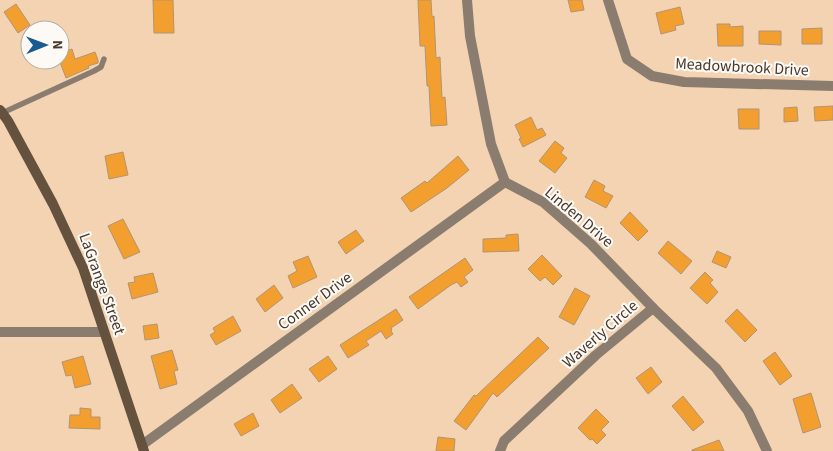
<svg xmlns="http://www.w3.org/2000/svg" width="833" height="451" font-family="'Source Sans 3',sans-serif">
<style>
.building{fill:#f29f2f;stroke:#b29473}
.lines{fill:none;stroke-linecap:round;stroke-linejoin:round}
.lane{stroke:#8a7d70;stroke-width:5.5}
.street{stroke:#8a7d70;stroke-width:10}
.secondary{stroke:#64523e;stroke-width:10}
.labels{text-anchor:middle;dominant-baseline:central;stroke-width:4;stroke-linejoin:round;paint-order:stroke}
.street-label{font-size:16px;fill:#473a2d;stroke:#fdfaf6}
</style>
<rect width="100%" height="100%" fill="#f3d3b1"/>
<g class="building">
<path d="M153,0H173L174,33H154Z"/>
<path d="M418,0H431L432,17L434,16L436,58L440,57L442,98L445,97L447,125L431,126L429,86H427L425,46H420Z"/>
<path d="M568,0H582L584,10L571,12Z"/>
<path d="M16,4L30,25L18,33L4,12Z"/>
<path d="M680,7L684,24L675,26L676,30L661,34L656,13Z"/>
<path d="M717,24H730V27L743,26V46H718Z"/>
<path d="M822,28V44H802V29Z"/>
<path d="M759,31H781V45L759,44Z"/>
<path d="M72,49L75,59L95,52L98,60V63L88,66L89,68L66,78L60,62V53Z"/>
<path d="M833,106V120L815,121L814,107Z"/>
<path d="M797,107L798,121L784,122V108Z"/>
<path d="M738,109H759V129H739Z"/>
<path d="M531,117L537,130L542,128L546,135L523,147L519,139L521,138L515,125Z"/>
<path d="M555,141L564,148L561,153L567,158L555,173L539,161Z"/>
<path d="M123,152L128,175L109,179L105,156Z"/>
<path d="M458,156L469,170L447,188L411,212L401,198L425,181L427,183Z"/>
<path d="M594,180L605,186L603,191L613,196L606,208L585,197Z"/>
<path d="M630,212L648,231L638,241L620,223Z"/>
<path d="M123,219L140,252L124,259L108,226Z"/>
<path d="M356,230L364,241L346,254L338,242Z"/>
<path d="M518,234L519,251L483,252V239L506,238V235Z"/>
<path d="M668,241L692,261L681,274L658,253Z"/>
<path d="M717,251L731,257L726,268L712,262Z"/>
<path d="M542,255L562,276L553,285L545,277L540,281L528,269Z"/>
<path d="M308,256L317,277L293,288L288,276L297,271L293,262Z"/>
<path d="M465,258L473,270L464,277L468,282L461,287L457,282L451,285L418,309L409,297Z"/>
<path d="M705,272L713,280L710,283L718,292L707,304L690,288Z"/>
<path d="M153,273L158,292L132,299L128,283L135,282L134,277Z"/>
<path d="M274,285L283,298L265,312L256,299Z"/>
<path d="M575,288L590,296L574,325L559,317Z"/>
<path d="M396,309L403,320L391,328L392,329L391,331L393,334L386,339L381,331L366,341L369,345L348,358L340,345Z"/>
<path d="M737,309L757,330L745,342L725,321Z"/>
<path d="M233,316L241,331L216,345L210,335L215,332L213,328Z"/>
<path d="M157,324L159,338L145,340L143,326Z"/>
<path d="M538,337L549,348L497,397L493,393L466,430L454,421L474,395L476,396Z"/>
<path d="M172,350L178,370L174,371L177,384L160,389L151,356Z"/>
<path d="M775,352L792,376L780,385L763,361Z"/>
<path d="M83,356L91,384L75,388L72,375L66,376L62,362Z"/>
<path d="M328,356L337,369L319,382L309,369Z"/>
<path d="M651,367L662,382L648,394L636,378Z"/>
<path d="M292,384L302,398L280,413L271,400Z"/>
<path d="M811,393L821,427L803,433L793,399Z"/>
<path d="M683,396L704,422L693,431L672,406Z"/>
<path d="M80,408L91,409V417H100V429L69,428L70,415H80Z"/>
<path d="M596,409L609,422L601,430L606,435L597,444L592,439L590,440L578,428Z"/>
<path d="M253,413L259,426L241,436L234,424Z"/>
<path d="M438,437L455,439L454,451H436Z"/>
<path d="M719,440L724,451H692V450Z"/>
</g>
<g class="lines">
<path class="lane" d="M2,113L94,71L101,67L104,59"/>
<g class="street">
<path d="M467,0L470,36L491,144L505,182L543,202L591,244L653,308L716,368L748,411L767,451"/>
<path d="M608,0L627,59L652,76L684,82L833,86"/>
<path d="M0,332H104"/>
<path d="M142,445L505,182"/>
<path d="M500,451L504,441L596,355L653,308"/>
</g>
<path class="secondary" d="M0,110L8,121L53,204L83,268L144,451"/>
</g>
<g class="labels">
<g class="street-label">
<text transform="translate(742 67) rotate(3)">Meadowbrook Drive</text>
<text transform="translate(579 217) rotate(40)">Linden Drive</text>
<text transform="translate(102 284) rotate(70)">LaGrange Street</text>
<text transform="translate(315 301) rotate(-36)">Conner Drive</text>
<text transform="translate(600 334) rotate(-41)">Waverly Circle</text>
</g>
</g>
<g transform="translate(45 45) rotate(89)"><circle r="24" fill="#fdfaf6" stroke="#b4ada6"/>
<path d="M0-4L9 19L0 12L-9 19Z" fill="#1b5a90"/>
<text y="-8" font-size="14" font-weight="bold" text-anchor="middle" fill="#473a2d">N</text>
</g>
</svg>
